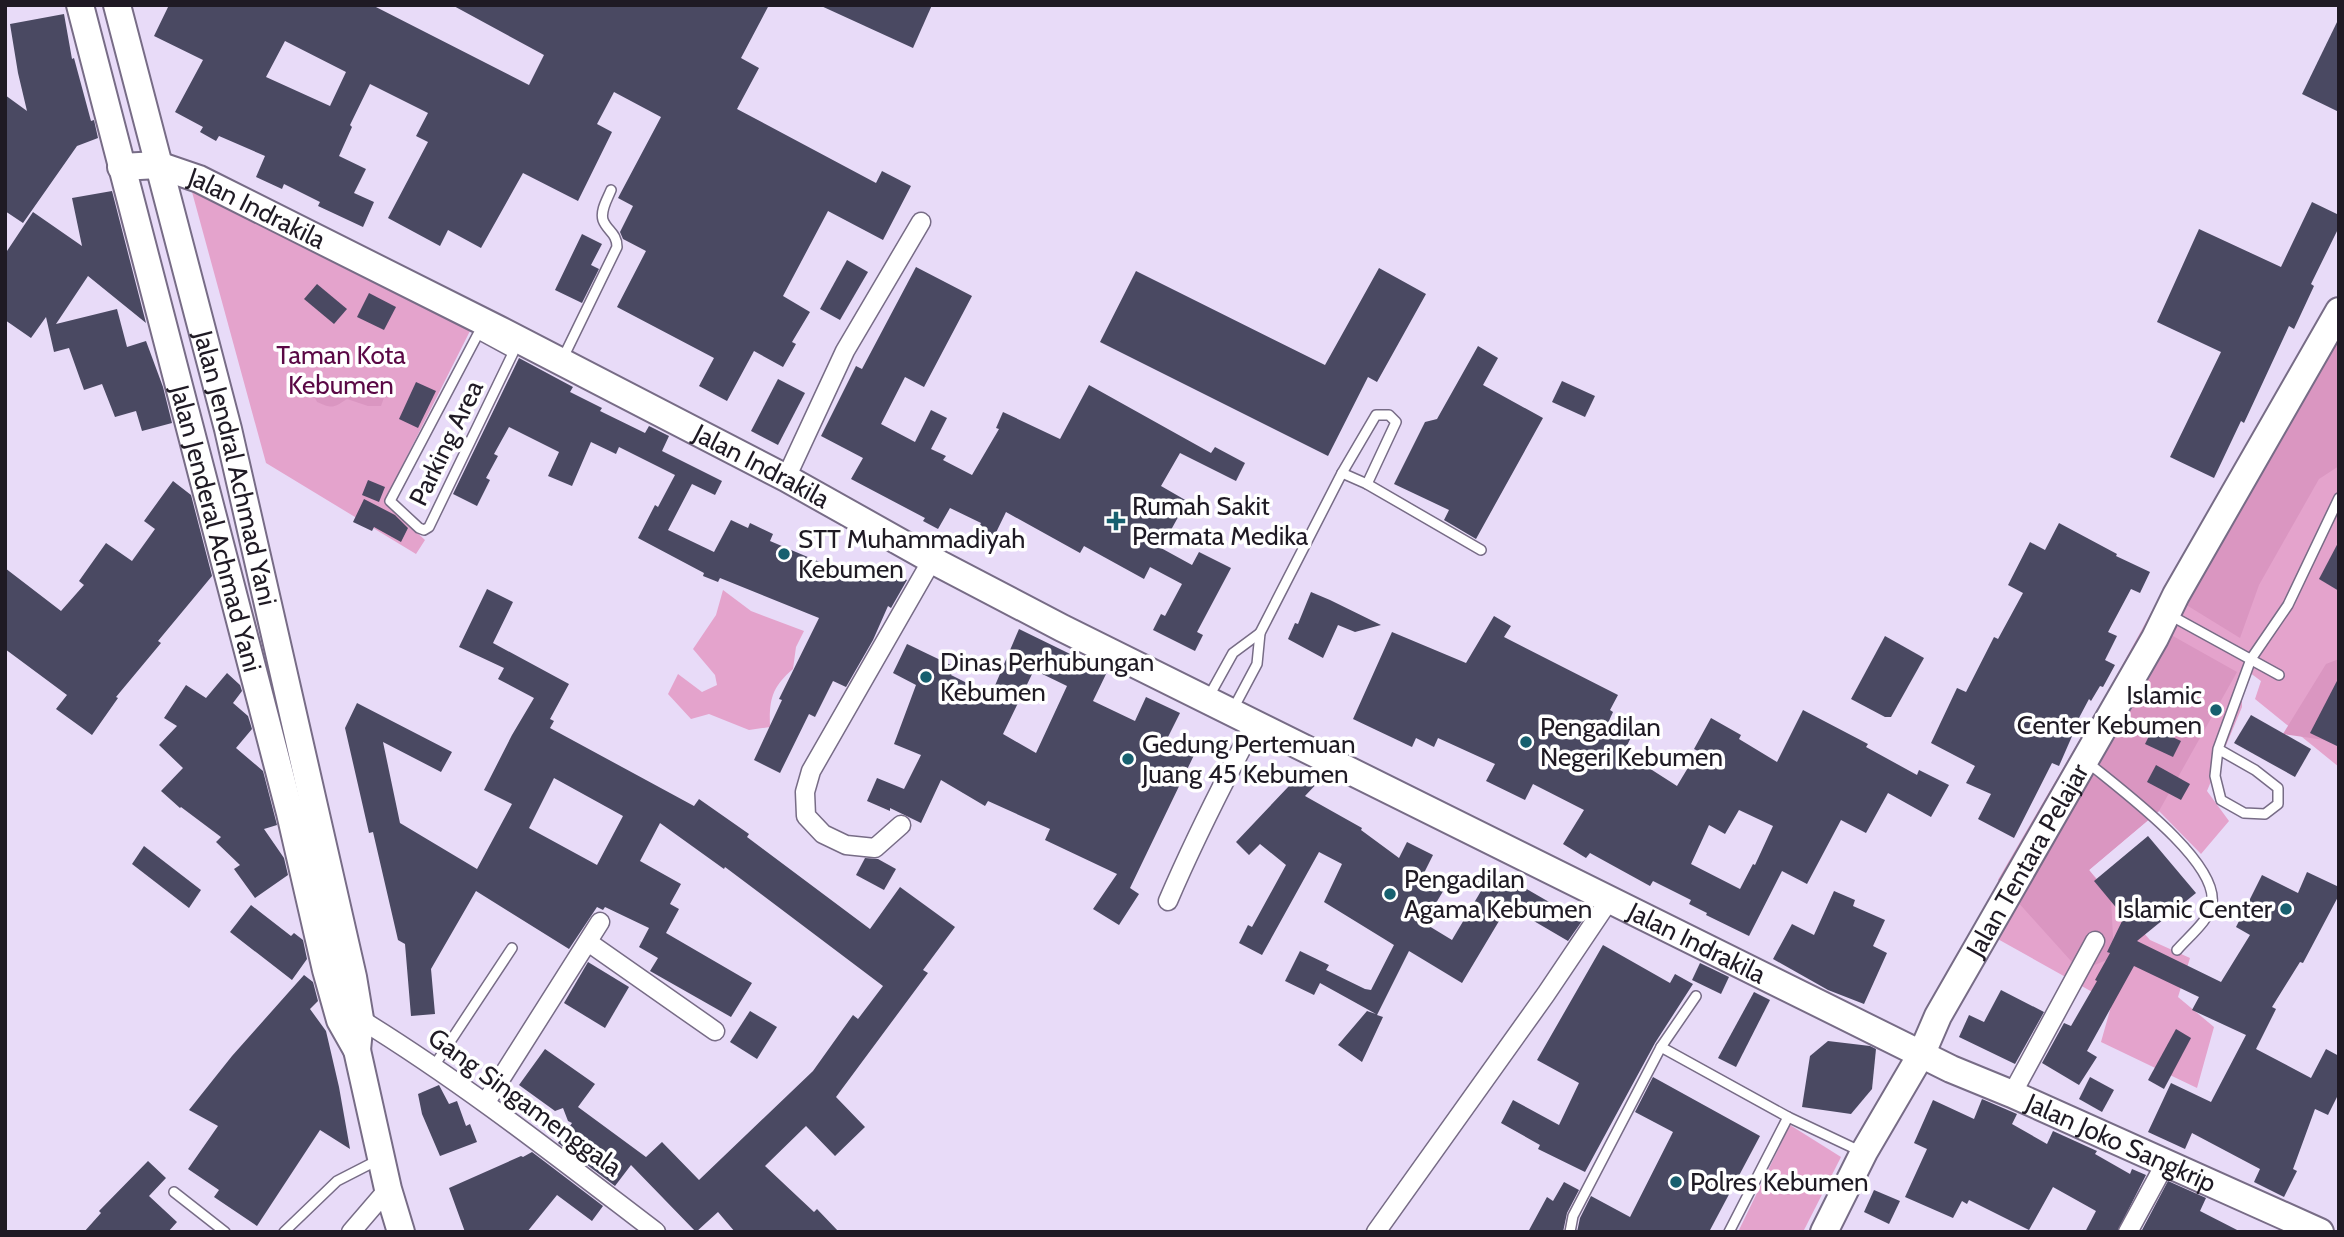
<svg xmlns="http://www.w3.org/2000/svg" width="2344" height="1237" font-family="Cabin,sans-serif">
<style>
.green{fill:#e4a3cc}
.forest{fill:#da96c1}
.building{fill:#4a4962;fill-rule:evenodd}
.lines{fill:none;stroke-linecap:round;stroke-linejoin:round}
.lane-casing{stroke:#776c86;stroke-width:12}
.street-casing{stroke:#776c86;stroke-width:21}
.secondary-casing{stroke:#776c86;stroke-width:30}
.lane{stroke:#fff;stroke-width:9}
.street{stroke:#fff;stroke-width:18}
.secondary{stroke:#fff;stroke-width:26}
.poi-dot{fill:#17606f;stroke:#fff;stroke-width:2.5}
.labels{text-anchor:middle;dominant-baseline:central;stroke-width:7;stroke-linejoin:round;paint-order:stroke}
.street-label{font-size:26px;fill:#1f1a24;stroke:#fff}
.park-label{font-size:26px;fill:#5a0845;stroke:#fff}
.poi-label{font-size:26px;fill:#1f1a24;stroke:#fff;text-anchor:start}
</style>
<rect width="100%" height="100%" fill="#e8dbf8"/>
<g class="green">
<path d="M189,181L471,329L384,502L425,540L416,554L266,463Z"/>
<path d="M2339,342V767L2255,699L2261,681L2242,667V707L2207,791L2229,821L2201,854L2159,811L2089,870L2150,940L2190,958L2178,997L2214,1027L2197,1088L2101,1042L2112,1003L1978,928L2152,611L2213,645L2161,605Z"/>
<path d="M723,590L751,611L804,631L796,647L793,669C772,687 769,699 770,727L749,730L709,714L691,719L668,694L678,674L702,692L717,685L715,675L693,649L716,615Z"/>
<path d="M1790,1125L1841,1157L1803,1232H1738Z"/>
</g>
<g class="forest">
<path d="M2316,326L2339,337V466L2319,479L2259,585L2240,638L2162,590Z"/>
<path d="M320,377L326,381L332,377L342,384L345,391C358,390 367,384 380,382L386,392L381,406H368L347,399C333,408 333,409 317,402L311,390L313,379Z"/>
<path d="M2148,622L2237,672L2159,811L2089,870L2111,899L2114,957L2080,971L1998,880Z"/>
<path d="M2339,659V742L2283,734L2326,664Z"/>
</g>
<g class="building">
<path d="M169,5H372L529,85L544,55L452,5H769L741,58L759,68L737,109L876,183L882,171L911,186L883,240L828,211L783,296L810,312L792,342L796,344L783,367L754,351L727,401L699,386L714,358L617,307L646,251L623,239L620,232L633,206L618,198L661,117L614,92L597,124L612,132L578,201L523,173L481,248L448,230L440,246L388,218L428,142L416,136L428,113L370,84L350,125L352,127L339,156L366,169L354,193L374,202L363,227L318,206L320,202L284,184L282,189L256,177L265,156L219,136L216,141L200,132L203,127L175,112L203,60L154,36ZM285,41L346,72L330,106L266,77Z"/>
<path d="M819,5H932L913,48Z"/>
<path d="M64,14L72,59L74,58L91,121L94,120L98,138L77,146L23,223L5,211V95L27,111L18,73L10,24Z"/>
<path d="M2339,18V112L2302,94Z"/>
<path d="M112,191L146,323L88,276L56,324L117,309L127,347L146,341L163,387L172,423L142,431L136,411L115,417L102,384L84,390L69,348L54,352L46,317L31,338L5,320V254L33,212L82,246L72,198Z"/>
<path d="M2312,202L2339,215V227L2311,284L2314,286L2294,329L2289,326L2244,423L2241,421L2214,478L2170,457L2221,352L2157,322L2199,229L2281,267Z"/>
<path d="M582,234L602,244L591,265L599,269L582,303L555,290Z"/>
<path d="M847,260L868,272L840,320L820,309Z"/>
<path d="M916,267L972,296L924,387L905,377L881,424L915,442L931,410L947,418L931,449L946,456L943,460L972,475L999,429L996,428L1003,412L1060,439L1089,385L1211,453L1215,447L1245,463L1236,481L1180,453L1161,486L1187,501L1161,548L1192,565L1199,552L1231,568L1197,632L1203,635L1195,651L1153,630L1161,614L1165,616L1182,584L1150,567L1144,579L1084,546L1080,553L1006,512L988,549L972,541L981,523L950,508L938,529L923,521L925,518L851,479L863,458L821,436L856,366L862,369Z"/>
<path d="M1379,268L1426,294L1377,382L1368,377L1328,456L1100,342L1136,271L1325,365Z"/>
<path d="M317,284L347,309L334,324L304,299Z"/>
<path d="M369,293L396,307L384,330L357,317Z"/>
<path d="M1478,346L1498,358L1483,385L1543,418L1476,539L1444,520L1449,510L1394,484L1425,422L1437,419Z"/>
<path d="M519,358L573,387L570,392L602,408L600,411L645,433L649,426L669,436L662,451L722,481L715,495L692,484L668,530L714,552L731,520L748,528L750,523L773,534L770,541L862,580L870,563L907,580L891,608L888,606L873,640L846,687L833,681L815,717L809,714L780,773L754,760L782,700L779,699L819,618L720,578L718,582L703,576L704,573L638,538L655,505L658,507L675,475L619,447L616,454L591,442L572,486L548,476L559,452L509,427L494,454L498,456L486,478L490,480L477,506L453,494Z"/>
<path d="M778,379L805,393L778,445L751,431Z"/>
<path d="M1562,381L1595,396L1585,417L1552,402Z"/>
<path d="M416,382L436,391L418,428L399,419Z"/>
<path d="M368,480L385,487L379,502L362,495Z"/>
<path d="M173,481L191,495L212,576L158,641L161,643L116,697L118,698L92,735L56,709L67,695L5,649V568L61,611L84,585L79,581L106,543L132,561L155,529L144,521Z"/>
<path d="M364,499L395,515L408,528L401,542L374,527L372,531L353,522Z"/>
<path d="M2059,523L2117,554L2116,556L2150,572L2140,593L2131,589L2108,632L2117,636L2105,660L2115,665L2103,687L2100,686L2091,701L2089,699L2071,733L2073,734L2059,766L2052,763L2014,838L1978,819L1991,794L1966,783L1975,766L1931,743L1957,688L1966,692L1994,637L1998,639L2023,593L2008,585L2030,542L2045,550Z"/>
<path d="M2339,541V591L2319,579Z"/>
<path d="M487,589L513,602L493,643L569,684L550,719L554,721L550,728L694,806L699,799L749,834L747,837L870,929L900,887L955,927L923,970L928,973L836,1097L865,1127L835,1156L806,1126L765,1166L814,1212L817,1209L839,1232H735L718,1212L696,1232L631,1165L615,1186L558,1143L561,1139L573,1133L570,1126L572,1123L568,1121L563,1108L555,1111L519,1085L545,1049L595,1084L578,1107L646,1157L662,1142L699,1180L813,1071L853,1015L858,1019L883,986L725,867L724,869L660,823L640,861L681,884L670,904L679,909L666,933L752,983L731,1017L650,971L658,958L639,947L649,928L605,907L603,910L597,907L569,949L476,891L431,969L435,1014L411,1016L405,944L398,940L373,832L369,833L345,728L357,703L452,752L441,772L383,742L400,823L477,869L512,804L484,790L512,735L534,698L498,679L504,668L459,647ZM554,778L623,816L597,865L529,828Z"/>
<path d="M1311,592L1330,600L1381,625L1355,632L1338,625L1323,658L1288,639L1295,623L1298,624Z"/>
<path d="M1494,616L1511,626L1504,637L1618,695L1610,710L1613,712L1608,723L1632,735L1624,752L1677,786L1698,751L1694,749L1711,718L1741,735L1739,739L1777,762L1803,710L1868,744L1866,747L1917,775L1919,770L1949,785L1931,817L1888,793L1866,833L1841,820L1807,884L1782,871L1749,936L1706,915L1707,913L1689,904L1691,900L1653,881L1650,886L1590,853L1586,858L1563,844L1584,810L1533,784L1525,800L1486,781L1495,764L1438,738L1434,747L1416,738L1412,747L1353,719L1392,632L1466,663ZM1739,810L1773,826L1755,865L1753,864L1740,889L1691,864L1709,825L1725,834Z"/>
<path d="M1019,629L1107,672L1093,701L1135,721L1146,697L1180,713L1168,737L1196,751L1130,888L1139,894L1119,925L1093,909L1117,874L1045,840L1050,829L988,801L985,806L941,780L921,823L890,808V811L867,801L877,778L904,789L921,755L894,744L916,685L893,673L907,644L955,667L951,675L991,695ZM1034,670L1067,686L1036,753L1003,734Z"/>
<path d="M1885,636L1924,658L1891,717H1885L1851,699Z"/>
<path d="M227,673L240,685L242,691L233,703L248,716L252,729L236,748L263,771L277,825L264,829L284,858L288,875L255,898L234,869L240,865L216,842L221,837L181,807L180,808L161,791L183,768L159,745L177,726L164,718L186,685L206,698Z"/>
<path d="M2339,677V747L2310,733Z"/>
<path d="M2251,715L2311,749L2295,777L2234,743Z"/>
<path d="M2153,728L2181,741L2173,757L2145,744Z"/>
<path d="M2156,765L2190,784L2181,800L2147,782Z"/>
<path d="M1307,767L1322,778L1305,796L1362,828L1361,830L1399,858L1407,842L1433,855L1424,873L1448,883L1424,923L1452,940L1481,891L1475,887L1487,866L1582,921L1568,941L1508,906L1462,983L1409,951L1377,1015L1383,1017L1362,1062L1338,1045L1367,1011L1376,1014L1320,983L1314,995L1285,981L1300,951L1329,965L1326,970L1365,989L1371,990L1394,945L1324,902L1342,864L1319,852L1262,955L1239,943L1248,925L1252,927L1286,865L1260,844L1249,855L1236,842Z"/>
<path d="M2148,836L2196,893L2137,941L2221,982L2250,935L2236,927L2262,875L2298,893L2307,872L2339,887V895L2303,963L2300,962L2272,1007L2276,1009L2256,1049L2311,1078L2326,1049L2339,1056V1093L2328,1115L2315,1109L2293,1169L2297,1171L2284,1197L2254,1182L2260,1169L2192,1133L2185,1149L2148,1132L2171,1083L2211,1102L2246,1035L2192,1010L2199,997L2134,966L2087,1051L2097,1057L2079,1085L2042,1063L2064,1023L2071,1026L2097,981L2095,980L2110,953L2107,952L2124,917L2094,881Z"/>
<path d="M144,846L201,890L189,908L132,864Z"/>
<path d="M865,858L878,859L896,869L884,890L856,875Z"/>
<path d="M1834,891L1855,900L1853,906L1885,920L1873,946L1887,953L1864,1004L1828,990L1773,959L1792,924L1814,935Z"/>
<path d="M251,905L291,936L294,933L303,940L307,959L292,980L230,932Z"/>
<path d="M1603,945L1670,983L1675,974L1693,984L1655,1043L1585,1172L1538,1149L1540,1145L1501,1123L1513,1100L1559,1125L1579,1083L1537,1060Z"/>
<path d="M588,962L629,987L605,1028L564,1003Z"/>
<path d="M1700,963L1729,977L1721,994L1692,980Z"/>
<path d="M304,975L313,982L318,1001L310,1009L326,1031L339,1087L350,1149L320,1130L257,1226L214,1197L219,1190L188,1169L218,1126L189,1110L232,1056Z"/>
<path d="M2001,990L2044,1012L2015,1064L1959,1037L1969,1015L1984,1022Z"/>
<path d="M1754,992L1770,1000L1736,1067L1718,1058Z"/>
<path d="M750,1011L777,1027L757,1059L730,1042Z"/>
<path d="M2176,1029L2191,1038L2164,1089L2148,1080Z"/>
<path d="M1828,1041L1870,1046L1876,1049L1872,1089L1851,1114L1802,1107L1810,1056Z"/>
<path d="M1653,1077L1760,1136L1709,1232H1577L1580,1218L1591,1196L1630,1217L1673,1132L1635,1112Z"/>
<path d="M2090,1077L2114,1090L2102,1112L2079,1099Z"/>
<path d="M439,1085L449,1104L457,1101L466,1126L470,1124L477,1142L440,1156L422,1114L418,1094Z"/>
<path d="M1982,1099L2017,1114L2012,1124L2047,1144L2053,1131L2097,1151L2095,1154L2130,1174L2132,1169L2146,1175L2117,1232H2085L2096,1211L2053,1187L2029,1230L1969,1200L1967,1204L1962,1201L1953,1218L1905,1197L1927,1149L1914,1143L1933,1100L1974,1119Z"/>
<path d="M532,1152L603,1206L592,1221L557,1195L527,1232H465L449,1188L521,1156L523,1157Z"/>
<path d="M148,1161L166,1178L149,1196L177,1222L168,1232H84L101,1213L99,1211Z"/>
<path d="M2168,1181L2206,1198L2200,1211L2241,1232H2141Z"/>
<path d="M1564,1182L1579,1190L1567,1213L1563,1232H1528L1547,1197L1553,1201Z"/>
<path d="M1874,1190L1900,1201L1889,1224L1864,1212Z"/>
</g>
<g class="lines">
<defs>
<g id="lane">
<path d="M478,334L513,353L429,527L424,530L419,528L390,501Z"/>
<path d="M562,360L617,247C617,233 607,231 603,220C600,210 608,198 611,190"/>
<path d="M1342,473L1367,484"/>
<path d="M2168,614L2279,675"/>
<path d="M1208,698L1233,653L1260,633"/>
<path d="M1232,711L1257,664L1260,633L1342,473L1376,415H1389L1396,422L1367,484L1481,550"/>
<path d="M2218,749L2255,770L2278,788V804L2265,814L2244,813L2221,800L2215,776L2218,749L2251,659L2288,605L2339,498"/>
<path d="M2086,761C2117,787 2218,860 2212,903C2210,920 2188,937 2177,950"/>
<path d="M1661,1047L1696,996"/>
<path d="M434,1066L512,948"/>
<path d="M174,1192L225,1232"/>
<path d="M284,1232L337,1181L378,1160"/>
<path d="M1570,1232L1573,1216L1661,1047L1788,1117L1862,1152"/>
<path d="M1729,1232L1788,1117"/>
</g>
<g id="street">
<path d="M786,478L845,351L921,222"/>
<path d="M901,825L875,848L846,845L823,834L806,816L805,792L811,771L932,560"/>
<path d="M1168,901C1195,838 1223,783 1255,723"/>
<path d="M588,942L715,1031"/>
<path d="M350,1019H360C464,1083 559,1158 656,1232"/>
<path d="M2012,1094L2095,941"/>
<path d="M486,1102L600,922"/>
<path d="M351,1232L388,1189"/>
<path d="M1376,1232L1546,994L1610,899"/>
<path d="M2128,1232L2165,1164"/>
</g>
<g id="secondary">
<path id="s1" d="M80,5L290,813L326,970L340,1020L357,1050L388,1189L401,1232"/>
<path id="s2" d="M117,5L228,429L353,977L360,1019L357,1050"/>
<path id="s3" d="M121,167L158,165L199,179L498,329L786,478L932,560L1062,628L1951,1069L2012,1094L2320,1232"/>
<path id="s4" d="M1824,1232L1864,1152L1922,1053L1938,1016L2155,638L2176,595L2339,311"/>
</g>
</defs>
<use href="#lane" class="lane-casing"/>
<use href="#street" class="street-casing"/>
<use href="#secondary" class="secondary-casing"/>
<use href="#lane" class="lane"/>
<use href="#street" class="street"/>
<use href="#secondary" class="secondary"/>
</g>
<g class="poi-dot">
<path d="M1112.5 510.5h7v7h7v7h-7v7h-7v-7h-7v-7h7z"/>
<circle cx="784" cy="554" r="7"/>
<circle cx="926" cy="677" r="7"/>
<circle cx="2216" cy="710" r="7"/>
<circle cx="1526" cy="742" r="7"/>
<circle cx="1128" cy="759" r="7"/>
<circle cx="1390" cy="894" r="7"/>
<circle cx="2286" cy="909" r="7"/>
<circle cx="1676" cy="1182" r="7"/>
</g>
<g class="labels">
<g class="street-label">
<text stroke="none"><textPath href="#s3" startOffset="145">Jalan Indrakila</textPath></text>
<text transform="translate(446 443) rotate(-64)">Parking Area</text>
<text stroke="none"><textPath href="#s3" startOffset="712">Jalan Indrakila</textPath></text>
<text stroke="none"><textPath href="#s2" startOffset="478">Jalan Jendral Achmad Yani</textPath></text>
<text stroke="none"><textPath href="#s1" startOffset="541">Jalan Jenderal Achmad Yani</textPath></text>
<text stroke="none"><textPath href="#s4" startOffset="424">Jalan Tentara Pelajar</textPath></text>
<text stroke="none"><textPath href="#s3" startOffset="1762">Jalan Indrakila</textPath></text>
<text transform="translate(525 1102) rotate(36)">Gang Singamenggala</text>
<text stroke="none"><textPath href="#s3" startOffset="2231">Jalan Joko Sangkrip</textPath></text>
</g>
<g class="park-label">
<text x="341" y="355">Taman Kota<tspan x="341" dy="30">Kebumen</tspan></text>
</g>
<g class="poi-label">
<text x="1132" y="506">Rumah Sakit<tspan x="1132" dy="30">Permata Medika</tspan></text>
<text x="798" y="539">STT Muhammadiyah<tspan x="798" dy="30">Kebumen</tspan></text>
<text x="940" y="662">Dinas Perhubungan<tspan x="940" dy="30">Kebumen</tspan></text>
<text x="2202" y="695" text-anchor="end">Islamic<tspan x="2202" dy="30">Center Kebumen</tspan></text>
<text x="1540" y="727">Pengadilan<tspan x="1540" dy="30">Negeri Kebumen</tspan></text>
<text x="1142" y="744">Gedung Pertemuan<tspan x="1142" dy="30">Juang 45 Kebumen</tspan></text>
<text x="1404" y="879">Pengadilan<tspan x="1404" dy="30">Agama Kebumen</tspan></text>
<text x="2272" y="909" text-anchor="end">Islamic Center</text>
<text x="1690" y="1182">Polres Kebumen</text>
</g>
</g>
<rect width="2344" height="1237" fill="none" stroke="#1f1a24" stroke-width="14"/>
</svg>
